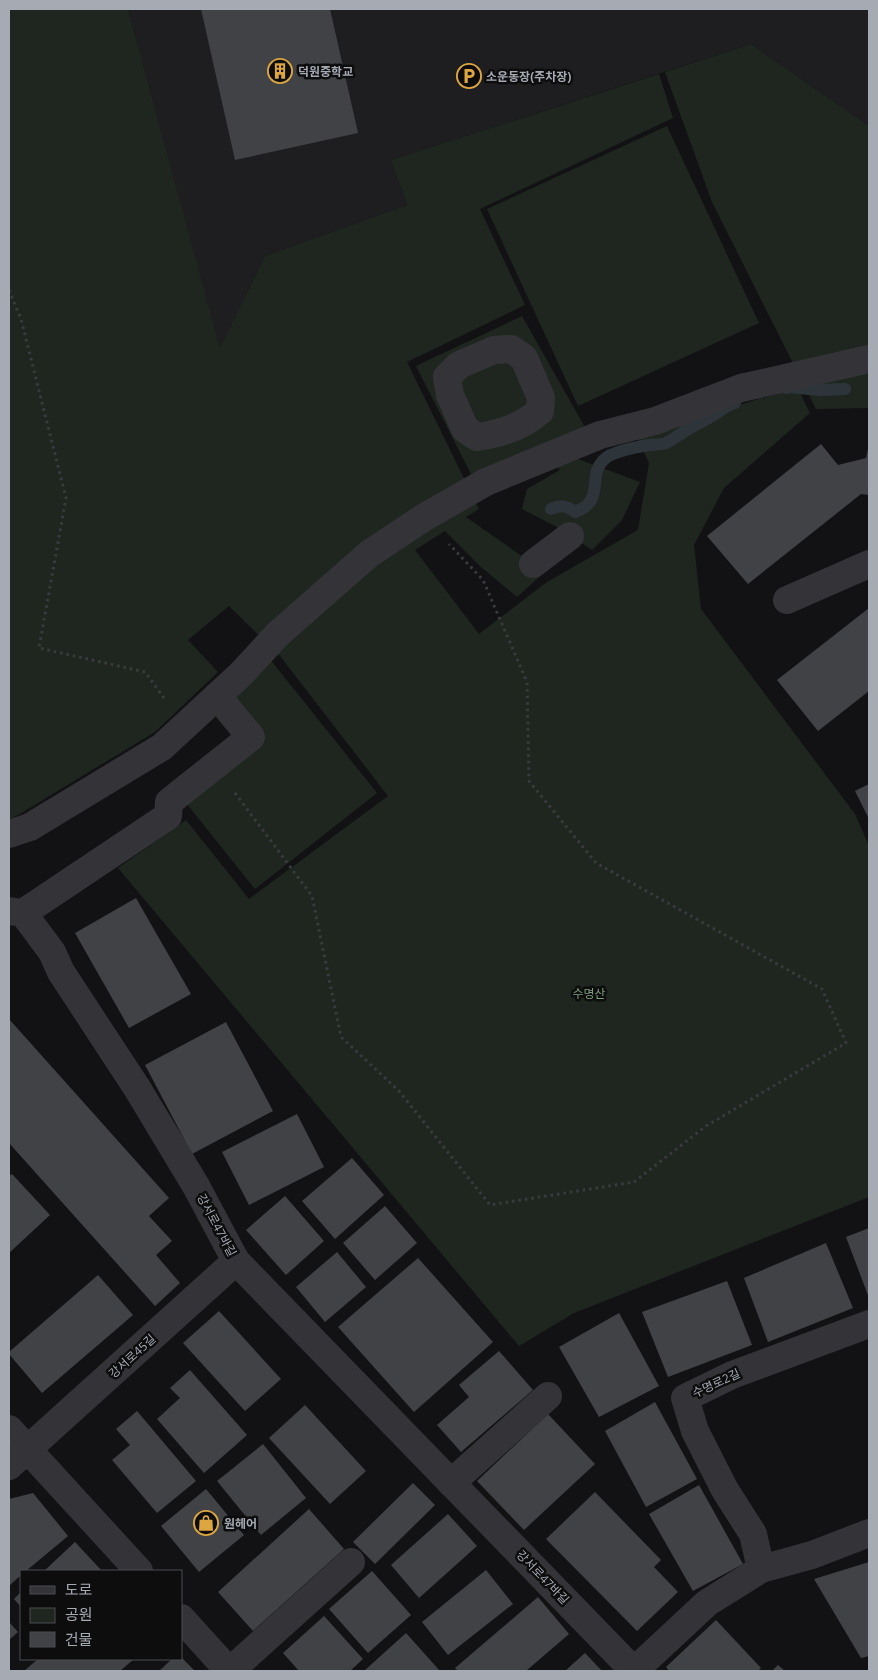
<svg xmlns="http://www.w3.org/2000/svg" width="878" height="1680" font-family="'Open Sans','Noto Sans KR',sans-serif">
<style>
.built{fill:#1e1e20}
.green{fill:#1f2620}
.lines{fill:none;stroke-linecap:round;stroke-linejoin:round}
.stream{stroke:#2d353b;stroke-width:12}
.building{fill:#414246}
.path{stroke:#3a3b3f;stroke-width:3;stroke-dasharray:2.5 4;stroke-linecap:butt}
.minor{stroke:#343438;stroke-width:28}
.labels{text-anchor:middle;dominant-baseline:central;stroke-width:5;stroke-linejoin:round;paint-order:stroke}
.poi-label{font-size:12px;font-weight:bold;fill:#a5aab3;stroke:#0d0d0e;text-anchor:start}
.park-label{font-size:12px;fill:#7e9c7f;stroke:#0d0d0e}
.street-label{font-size:12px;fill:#a5aab3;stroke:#0d0d0e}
</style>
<rect width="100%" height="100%" fill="#121214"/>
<path class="built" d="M128,9H869V126L751,44L391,160L407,205L265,256L220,349Z"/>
<g class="green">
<path d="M9,9H128L220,348L265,256L407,205L391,160L659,74L673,118L480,209L525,305L407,362L479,509L466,517L533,564L546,571L517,597L481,567L445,531L415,550L479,634L547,582L638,530L649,463L637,437L797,387L810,413L724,488L694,545L701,609L855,814L869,846V1197L574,1313L519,1346L118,868L186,820L249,899L388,796L280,656L229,606L188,640L218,672L155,732L18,815L9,819Z"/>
<path d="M751,44L869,126V408L816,409L712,202L665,72Z"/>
<path d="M667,126L759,323L578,406L487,209Z"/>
<path d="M522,316L591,438L565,450L578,459L640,482L622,520L592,550L555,526L522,509L527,489L560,470L549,456L477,486L416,366Z"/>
<path d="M269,658L377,793L255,889L170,783L236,731L213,702Z"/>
</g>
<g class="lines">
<g class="stream">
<path d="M786,388L789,387L820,390L845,389"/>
<path d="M551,509C561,505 566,505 575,512C608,500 584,474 607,457C616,451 640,446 651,445C655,444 662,445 666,443C671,441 677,436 682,433C692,426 702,422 712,416C720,411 727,405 735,403"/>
</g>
</g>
<g class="building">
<path d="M201,9H330L358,133L235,160Z"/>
<path d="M821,444L838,465L866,458L869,444V495L861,494L748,584L707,536Z"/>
<path d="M869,608V691L818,731L777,680Z"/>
<path d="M869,784V819L855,791Z"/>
<path d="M136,898L191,994L129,1028L75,933Z"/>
<path d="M9,1019L169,1198L149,1216L172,1241L156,1255L180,1283L155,1306L9,1143Z"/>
<path d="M226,1022L273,1111L192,1154L145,1065Z"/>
<path d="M297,1114L324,1167L249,1205L222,1152Z"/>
<path d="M352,1158L384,1195L335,1239L302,1201Z"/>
<path d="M12,1174L50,1215L9,1253V1176Z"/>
<path d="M285,1196L324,1241L286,1275L246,1230Z"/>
<path d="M385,1206L417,1243L375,1280L343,1243Z"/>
<path d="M869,1228V1298L846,1237Z"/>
<path d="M826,1243L853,1308L768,1342L744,1278Z"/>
<path d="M337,1252L366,1287L325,1322L296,1287Z"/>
<path d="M418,1258L493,1342L414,1412L338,1327Z"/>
<path d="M98,1275L133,1315L42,1393L9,1354V1352Z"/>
<path d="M727,1281L752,1345L668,1377L642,1312Z"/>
<path d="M219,1311L281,1379L245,1411L183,1343Z"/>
<path d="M619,1313L659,1386L599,1417L559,1347Z"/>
<path d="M499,1351L533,1390L461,1452L437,1425L469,1397L459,1385Z"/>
<path d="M190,1370L247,1435L204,1473L157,1419L180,1398L170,1388Z"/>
<path d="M655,1402L697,1479L646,1507L605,1431Z"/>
<path d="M305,1405L366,1471L330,1504L269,1438Z"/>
<path d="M137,1411L196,1481L157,1513L112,1460L130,1445L116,1429Z"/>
<path d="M548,1414L595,1464L524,1530L477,1481Z"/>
<path d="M263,1444L306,1498L261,1535L217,1481Z"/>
<path d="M413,1483L435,1505L375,1564L353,1542Z"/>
<path d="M699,1485L743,1564L693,1591L649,1514Z"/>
<path d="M206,1489L244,1535L199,1572L161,1526Z"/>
<path d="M595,1492L661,1560L654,1567L678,1592L637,1631L546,1539Z"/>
<path d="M33,1493L68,1536L26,1571H21V1575L9,1586V1499Z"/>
<path d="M309,1509L344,1549L253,1631L218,1592Z"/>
<path d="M448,1514L477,1546L419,1598L391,1565Z"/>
<path d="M75,1542L102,1571H44Z"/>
<path d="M869,1562V1656L861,1658L814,1579Z"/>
<path d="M486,1570L513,1604L448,1655L422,1622Z"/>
<path d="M372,1571L411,1615L368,1653L329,1609Z"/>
<path d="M21,1592V1607L14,1599Z"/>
<path d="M538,1597L569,1634L526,1671H458L455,1668Z"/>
<path d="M324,1616L363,1659L350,1671H299L283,1653Z"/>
<path d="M716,1620L761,1668L758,1671H669L666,1667Z"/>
<path d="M9,1622L18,1632L9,1640Z"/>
<path d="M406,1633L440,1671H364Z"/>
<path d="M585,1653L602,1671H565Z"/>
<path d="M181,1657L195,1671H159L172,1659H181Z"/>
<path d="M38,1659H134L120,1671H24Z"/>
<path d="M778,1665L785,1671H772Z"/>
</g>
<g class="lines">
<g class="path">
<path d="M9,290L21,319L66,498L39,648L145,672L164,698"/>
<path d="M235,793L312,896L341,1037L399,1091L490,1205L634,1182L706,1126L846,1043L822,989L596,863L529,781L527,682L483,580L449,544"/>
</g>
<g class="minor">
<path d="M511,349L524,358L541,398L540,411C522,427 500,434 477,437L465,429L450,395L447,377L459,365L494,350Z"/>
<path d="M533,564L570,536"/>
<path d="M787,600L869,564"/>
<path d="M9,834L30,827L162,747L241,674L278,634L369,554L423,518L486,482L600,435L655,421L741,388L869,359"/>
<path d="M9,911L23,913L52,952L61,972L137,1088L196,1186L236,1261L634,1671"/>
<path d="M23,913L168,816L169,802L251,737L217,696"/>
<path d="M9,1429L139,1571"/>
<path d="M9,1466L236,1261"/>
<path d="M451,1483L548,1396"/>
<path d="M761,1569L753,1534L725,1490L695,1431L685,1398L732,1375L869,1324"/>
<path d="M181,1618L229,1671"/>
<path d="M230,1671L351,1562"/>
<path d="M634,1671L707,1603L761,1569L812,1555L869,1533"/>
</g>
</g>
<defs>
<symbol id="building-ring" viewBox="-11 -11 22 22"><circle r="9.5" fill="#0d0d0e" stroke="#dda640" stroke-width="1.5"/><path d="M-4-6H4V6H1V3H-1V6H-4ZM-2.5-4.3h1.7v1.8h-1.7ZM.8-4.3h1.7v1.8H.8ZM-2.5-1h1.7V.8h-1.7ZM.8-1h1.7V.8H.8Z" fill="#dda640"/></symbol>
<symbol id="parking-ring" viewBox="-11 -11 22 22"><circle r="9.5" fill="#0d0d0e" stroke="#dda640" stroke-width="1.5"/><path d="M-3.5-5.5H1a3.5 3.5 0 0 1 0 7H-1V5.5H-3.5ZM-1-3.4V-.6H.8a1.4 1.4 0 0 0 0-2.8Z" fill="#dda640"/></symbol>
<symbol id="shop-ring" viewBox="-11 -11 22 22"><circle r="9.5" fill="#0d0d0e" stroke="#dda640" stroke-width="1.5"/><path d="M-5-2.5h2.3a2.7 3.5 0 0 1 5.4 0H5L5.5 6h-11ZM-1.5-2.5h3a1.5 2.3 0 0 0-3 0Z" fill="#dda640"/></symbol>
</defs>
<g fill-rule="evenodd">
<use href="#building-ring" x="266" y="57" width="28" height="28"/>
<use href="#parking-ring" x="455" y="62" width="28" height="28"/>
<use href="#shop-ring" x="192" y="1509" width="28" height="28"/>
</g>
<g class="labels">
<g class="poi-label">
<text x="298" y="71">덕원중학교</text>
<text x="486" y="76">소운동장(주차장)</text>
<text x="224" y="1523">원헤어</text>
</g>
<g class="park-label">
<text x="589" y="993">수명산</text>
</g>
<g class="street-label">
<text transform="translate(217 1225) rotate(62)">강서로47바길</text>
<text transform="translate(132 1356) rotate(-42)">강서로45길</text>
<text transform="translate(716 1383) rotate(-25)">수명로2길</text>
<text transform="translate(543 1577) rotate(46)">강서로47바길</text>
</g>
</g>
<rect width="878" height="1680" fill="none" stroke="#a5aab3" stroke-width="20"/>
<rect x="20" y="1570" width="162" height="90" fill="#0d0d0e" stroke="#4a4c50"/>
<rect x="30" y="1586" width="25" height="8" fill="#343438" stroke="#4a4c50"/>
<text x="65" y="1595" font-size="15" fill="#a5aab3">도로</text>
<rect x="30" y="1608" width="25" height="15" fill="#1f2620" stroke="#4a4c50"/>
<text x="65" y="1620" font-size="15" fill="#a5aab3">공원</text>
<rect x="30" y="1632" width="25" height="15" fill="#414246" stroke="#4a4c50"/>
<text x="65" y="1645" font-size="15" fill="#a5aab3">건물</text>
</svg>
